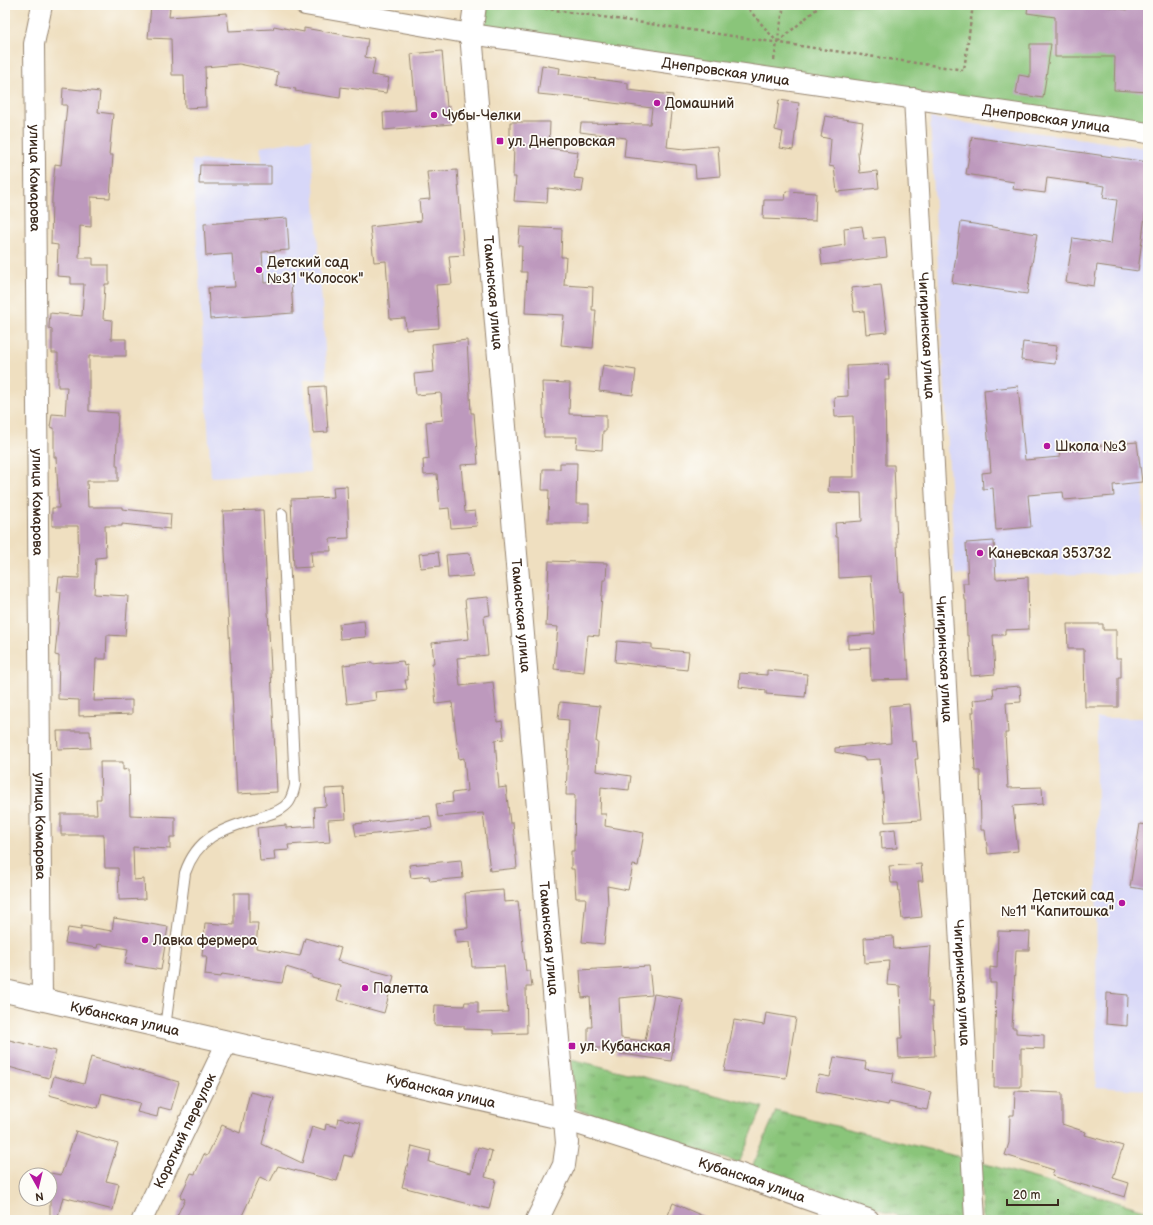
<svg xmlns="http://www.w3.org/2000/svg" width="1153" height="1225" font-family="'Balsamiq Sans',sans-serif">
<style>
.built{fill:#d7d7f8}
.grass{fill:url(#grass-tufts);stroke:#62784c}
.park{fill:#8ac57a;stroke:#62784c}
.building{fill:#bd99bd}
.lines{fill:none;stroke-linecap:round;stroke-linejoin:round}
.service-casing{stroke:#95846f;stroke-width:12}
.minor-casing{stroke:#95846f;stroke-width:22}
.tertiary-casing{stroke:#95846f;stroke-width:24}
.path{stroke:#95846f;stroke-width:2.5;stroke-dasharray:3 3;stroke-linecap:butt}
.service{stroke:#fff;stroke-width:10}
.minor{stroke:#fff;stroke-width:20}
.tertiary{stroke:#fff;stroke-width:22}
.poi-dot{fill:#b5179e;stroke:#fdfcf7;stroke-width:1.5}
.labels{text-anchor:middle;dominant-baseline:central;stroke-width:3.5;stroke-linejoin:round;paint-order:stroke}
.street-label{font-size:14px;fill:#3b2a1e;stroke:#fdfcf7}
.poi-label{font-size:14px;fill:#3b2a1e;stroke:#fdfcf7;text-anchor:start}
</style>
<defs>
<pattern id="grass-tufts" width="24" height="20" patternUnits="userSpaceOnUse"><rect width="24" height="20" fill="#8ac57a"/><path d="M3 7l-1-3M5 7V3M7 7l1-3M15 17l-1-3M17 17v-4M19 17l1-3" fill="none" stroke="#72a063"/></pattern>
</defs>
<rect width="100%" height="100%" fill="#fdfcf7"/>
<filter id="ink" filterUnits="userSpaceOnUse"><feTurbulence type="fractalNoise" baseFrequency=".025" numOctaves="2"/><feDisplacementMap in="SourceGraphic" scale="8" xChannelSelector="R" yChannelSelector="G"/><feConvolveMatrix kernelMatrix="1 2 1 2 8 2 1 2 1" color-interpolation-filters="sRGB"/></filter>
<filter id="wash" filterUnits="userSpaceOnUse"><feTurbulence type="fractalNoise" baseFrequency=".012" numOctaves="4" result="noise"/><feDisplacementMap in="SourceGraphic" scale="16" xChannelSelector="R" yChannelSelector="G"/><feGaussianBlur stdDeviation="0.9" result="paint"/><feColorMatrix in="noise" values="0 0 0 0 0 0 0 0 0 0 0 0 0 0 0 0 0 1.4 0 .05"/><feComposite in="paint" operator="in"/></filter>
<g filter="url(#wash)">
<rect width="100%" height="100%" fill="#efdfc0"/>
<g class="built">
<path d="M930,118L1148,148V407L1140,574L955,575Z"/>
<path d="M311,139L327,379L304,380L310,472L211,477L192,160L262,162L260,147Z"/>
<path d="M1097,718H1148V1090L1096,1087Z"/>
</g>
<g class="grass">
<path d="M571,1059L763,1107L739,1163L576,1109Z"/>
<path d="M776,1111L964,1158L968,1220H912L752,1168Z"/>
<path d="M979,1162L1148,1211V1220H983Z"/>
</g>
<path class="park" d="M488,5H1148V127L484,29Z"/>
<g id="blocks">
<g class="building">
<path d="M1028,5H1097L1128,10V5H1148V92L1114,90L1115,57H1055V17L1027,13Z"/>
<path d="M151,6L170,8L169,17L227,13L229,31L273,29L274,26L304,32V28L368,39L365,57L375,59L372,75L389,78L386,93L341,87L340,98L295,91L296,89L276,86L278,72L239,64L205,67L206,107L185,108L184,75H172L171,39L148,38Z"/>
<path d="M1030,44H1051L1043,98L1016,94L1019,75L1030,77Z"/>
<path d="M442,51L447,107H450L452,124L384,130L383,113L416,110L411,54Z"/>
<path d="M542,65L560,68L559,74L628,83V90L673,95L667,147L684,149L718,146L720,176L696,178L695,165L624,157L626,138L580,132L581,123L650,124L652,108L589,100L590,99L538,94Z"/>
<path d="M63,88L100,92L98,112L113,114L109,155H113L110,198L91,197V227L80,226L79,258H93V265H109V284H105L103,319L112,320L111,339H126V356H89V411L118,413L116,466H118V481H87L88,507H122V509L171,514L170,529L122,524V526H105L106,557L96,558L94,594L128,596L125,636L107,635L106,659H96L94,701L132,700V714L79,716V700L58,699L59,656L55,655L61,592H57L59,577L79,578L78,526H52V508H59L56,457H54V428L50,427L52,414L65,415L67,387H58V353H52V329L49,328L50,313L82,316L84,284H71V277L57,276L58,245L51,244L52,198L55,164L61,165L67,105H62Z"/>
<path d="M779,100L799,103L793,150L780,148L783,132L775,130Z"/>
<path d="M825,116L863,122L858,153L860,173L877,171L879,188L837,192L834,167L829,166L831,139L821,137Z"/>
<path d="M510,122H550L549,148L578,152L574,178L584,179L582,192L548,188L547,203L514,201L516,177H513L514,144H510Z"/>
<path d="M972,137L1148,162V192L1138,271L1097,265L1094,286L1066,282L1073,238L1111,244L1117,200L1103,198L1105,186L1047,178L1045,193L1013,189L1014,182L966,174Z"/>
<path d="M200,165L271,166V184H199Z"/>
<path d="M457,170L464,255L449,256L452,284L436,285L439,328L406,330L405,318L390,319L386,261L374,262L370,227L421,221L419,200L430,199L427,172Z"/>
<path d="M786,191L816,193L815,221L763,219L764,200H785Z"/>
<path d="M287,218L289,250L262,252L264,283L291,281L293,313L210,319L208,288L235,287L232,254L206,256L204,224Z"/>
<path d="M961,222L1037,234L1027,294L952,283Z"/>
<path d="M862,226L864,239L885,237L887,257L822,265L820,249L845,245L844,228Z"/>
<path d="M520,227L562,229L561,257H566L564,285L593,287L592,310H596L593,348L561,345L564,315L525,313L527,272H521L522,246H518Z"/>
<path d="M881,285L887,332L866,334L864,311L854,312L851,288Z"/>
<path d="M467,340L471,413H474L478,464L461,465L465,512L475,511L477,526L451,528L449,508L440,509L437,474L424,475L423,460L429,459L426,422L443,420L441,393L416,395L414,374L434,372L432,344Z"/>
<path d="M1023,342L1057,346L1055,364L1021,360Z"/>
<path d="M888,364L889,380H885L886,465H894L899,592L902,591L906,660H908L909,679L871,680L870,648L848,649V636L875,634L871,576L839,578L838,537H836L835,523L862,521L861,493L828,492L829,477H854L853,416L835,417L834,397L848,396L847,366Z"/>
<path d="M603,365L636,370L633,395L599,391Z"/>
<path d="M542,382L570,383L569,414L606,415V431H603L602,450L576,448L577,437H544Z"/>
<path d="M325,386L328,432L313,433L310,387Z"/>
<path d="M1018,386L1025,460L1060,457L1059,449L1137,442L1142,482L1113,485L1114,496L1064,500L1063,492L1028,495L1031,527L996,530L993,488L983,489L982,473L991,472L984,390Z"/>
<path d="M560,463H577L576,504H589V523H548L549,490H542L543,469H560Z"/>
<path d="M347,486L349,538L330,539L331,551H311L312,567L294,568L291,499L334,497L333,487Z"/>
<path d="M263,510L277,792L237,794L223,511Z"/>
<path d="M994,541L996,579L1028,577L1029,629L1005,630V635H993L995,674L971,676L969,636H967L966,600H964L963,583H968L966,543Z"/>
<path d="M438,552L440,566L421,568L419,554Z"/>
<path d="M470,553L473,576L448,578L446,555Z"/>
<path d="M549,561L607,563L606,580H603L599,636L588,635L584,672L554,669L558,627L546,626Z"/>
<path d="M488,597L490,615L484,616L488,655L457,658L460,686L493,682L497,722L502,721L504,739L495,740L499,788L506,787L510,823H513L517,868L490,871L483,813L438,817L436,804L453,802L452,793L467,791L464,758L459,759L452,702L436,704L432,663H434L432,643L469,639L465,599Z"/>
<path d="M364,621L366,637L340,639L339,624Z"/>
<path d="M1067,624H1103V630H1116V658H1121V678H1118V707H1085L1084,649H1068Z"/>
<path d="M617,641L652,644V649L689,652L687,670L615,662Z"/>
<path d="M403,661L404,666L407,665L408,680H405L407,689L375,692L376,700L347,704L343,665L372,662V664Z"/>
<path d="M767,670L807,674L805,697L766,694V690L739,687L740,673L767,675Z"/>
<path d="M1020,686L1021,702L1006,703L1008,733H1005L1008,788L1042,787L1043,804L1013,806L1018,851L988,854L985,830H981L980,771H975L972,712H974L973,700L994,698L993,688Z"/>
<path d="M560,702L600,706L596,742H598L596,771L631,776L629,790L601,787L600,814H606L605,826L644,833L638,866L633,865L628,890L607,886L608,904L604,944L582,942L586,898H576L574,869H571V851H574L575,795H566L569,720L558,719Z"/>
<path d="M909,704L912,742L916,741L918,759H915L921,820L885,822L880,759L865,760V758L835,752V748L891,743L889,706Z"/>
<path d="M57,731H90L91,748L58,749Z"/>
<path d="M100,762H123V770L129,769L130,815L175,817V837H170V849L133,847L134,880L144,879L145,899L119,900L118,868H105L104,835H61V814H97L96,799H101Z"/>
<path d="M344,788L346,819L328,820L330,842L288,845L289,850L274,851L275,860L260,861L257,828L286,825V828L315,826L314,807L326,806L325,789Z"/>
<path d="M430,816L432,828L356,836L354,824Z"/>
<path d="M1140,824L1148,825V890L1130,887Z"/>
<path d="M895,829L897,848L882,849L881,831Z"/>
<path d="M461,860L463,878L430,881L429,876L411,878L409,865Z"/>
<path d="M921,864L923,881H918L922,917L902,919L898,883H891L889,866Z"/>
<path d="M503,890L504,902L518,901L526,971H530L532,987H526L527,1033L493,1034V1030L464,1029V1026L434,1025L435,1005L464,1006L465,1002H478V1013L508,1012L504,966L472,967L470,942L457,943L455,929L468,928L465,893Z"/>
<path d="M234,893H249V923H258L256,948L300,956L305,938L341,948L337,961L394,976L384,1013L337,1000L341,986L312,978V975L286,967L282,983L222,974L221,977L205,975L207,956H202L205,923L234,925Z"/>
<path d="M114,918L168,927L161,970L125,964L128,949L98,944L97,948L65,943L68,928L81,930V926L112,931Z"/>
<path d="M998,931L1030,932L1029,950H1016L1012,1028H1016V1033L1044,1035V1049L1021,1048V1087H994L996,983H990V967L997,968Z"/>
<path d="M893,936L894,949L931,946L928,1002H932L935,1056L899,1058L898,1038H902L900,986L887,985L889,961L865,963L864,938Z"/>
<path d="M649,966L652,995L619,998L621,1038L645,1041L654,994L682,999L671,1061L616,1053L617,1048H588V1027H592L590,997L582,998L580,970Z"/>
<path d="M1107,993L1128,995L1127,1026L1106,1024Z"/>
<path d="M766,1013L796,1018L786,1078L724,1071L734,1020L764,1025Z"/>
<path d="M5,1039L56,1051L49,1078L5,1066Z"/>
<path d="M91,1057L179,1082L171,1110L159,1107L157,1117L137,1112L140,1103L102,1093L98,1108L49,1095L54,1076L84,1084Z"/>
<path d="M834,1057L866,1062L865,1069L894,1073L892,1083L931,1092L927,1110L889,1102L888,1105L816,1091L819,1075L830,1077Z"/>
<path d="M1015,1091L1062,1093V1124L1086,1132L1085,1135L1123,1146L1113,1178L1129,1183L1125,1197L1052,1176L1054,1170L1005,1155L1009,1143L1010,1115H1014Z"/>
<path d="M250,1092L274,1098L262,1144L302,1163L312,1126L325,1130L326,1124L336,1127L338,1118L361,1123L352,1157L344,1155L337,1181L278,1166L270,1182L260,1177L240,1220H175L185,1199L180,1197L191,1173L195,1174L204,1154L207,1156L222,1125L240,1133Z"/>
<path d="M76,1131L118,1144L106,1181L119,1184L113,1210L63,1197L57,1220H50V1173L61,1175Z"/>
<path d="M412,1146L431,1151L429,1162L471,1173L478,1147L492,1151L485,1177L496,1180L489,1209L402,1187Z"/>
<path d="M673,1203L712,1220H666Z"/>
</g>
</g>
</g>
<g filter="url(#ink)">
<use href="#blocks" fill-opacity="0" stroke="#95846f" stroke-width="1"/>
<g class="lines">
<defs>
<path id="service" d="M165,1028L185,873C199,832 229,828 264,816C273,813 283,810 289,802C292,797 294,790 295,785L282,514"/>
<g id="minor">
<path id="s1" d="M42,5L34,44L42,999"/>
<path id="s2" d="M305,5L471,34L1148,133"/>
<path id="s3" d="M914,98L975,1220"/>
<path id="s4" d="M142,1220L227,1042"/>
</g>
<g id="tertiary">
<path id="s5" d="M475,5L471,34L567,1143L564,1165L537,1220"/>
<path id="s6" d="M5,991L565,1119L741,1175L868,1220"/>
</g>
</defs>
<use href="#service" class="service-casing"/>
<use href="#minor" class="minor-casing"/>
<use href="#tertiary" class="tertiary-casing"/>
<g class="path">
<path d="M521,5L964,70L973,5"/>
<path d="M745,5L777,42"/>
<path d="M778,42L821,5"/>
<path d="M774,60L784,5"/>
</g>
<use href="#service" class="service"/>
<use href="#minor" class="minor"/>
<use href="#tertiary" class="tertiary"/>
</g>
</g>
<g class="poi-dot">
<circle cx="657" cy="103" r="4"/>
<circle cx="434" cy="115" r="4"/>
<rect x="496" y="137" width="8" height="8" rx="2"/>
<circle cx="259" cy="270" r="4"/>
<circle cx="1047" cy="446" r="4"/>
<circle cx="980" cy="553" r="4"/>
<circle cx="1122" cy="903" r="4"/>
<circle cx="145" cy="940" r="4"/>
<circle cx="365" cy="988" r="4"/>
<rect x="568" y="1042" width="8" height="8" rx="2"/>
</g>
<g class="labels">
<g class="street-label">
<text stroke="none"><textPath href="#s2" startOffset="426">Днепровская улица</textPath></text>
<text stroke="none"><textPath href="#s2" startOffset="750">Днепровская улица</textPath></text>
<text stroke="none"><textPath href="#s1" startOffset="174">улица Комарова</textPath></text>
<text stroke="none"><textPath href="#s5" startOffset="289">Таманская улица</textPath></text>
<text stroke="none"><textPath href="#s3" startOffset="238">Чигиринская улица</textPath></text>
<text stroke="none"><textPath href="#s1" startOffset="498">улица Комарова</textPath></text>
<text stroke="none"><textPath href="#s5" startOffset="613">Таманская улица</textPath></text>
<text stroke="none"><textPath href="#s3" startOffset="562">Чигиринская улица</textPath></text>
<text stroke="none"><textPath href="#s1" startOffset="822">улица Комарова</textPath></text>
<text stroke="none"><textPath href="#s5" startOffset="937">Таманская улица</textPath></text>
<text stroke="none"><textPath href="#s3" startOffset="886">Чигиринская улица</textPath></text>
<text stroke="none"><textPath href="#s6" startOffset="123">Кубанская улица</textPath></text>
<text stroke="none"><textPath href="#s6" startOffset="447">Кубанская улица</textPath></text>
<text stroke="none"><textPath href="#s4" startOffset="99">Короткий переулок</textPath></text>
<text stroke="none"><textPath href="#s6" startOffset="771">Кубанская улица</textPath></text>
</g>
<g class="poi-label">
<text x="665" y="103">Домашний</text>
<text x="442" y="115">Чубы-Челки</text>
<text x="508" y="141">ул. Днепровская</text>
<text x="267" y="262">Детский сад<tspan x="267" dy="16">№31 "Колосок"</tspan></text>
<text x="1055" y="446">Школа №3</text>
<text x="988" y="553">Каневская 353732</text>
<text x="1114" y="895" text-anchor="end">Детский сад<tspan x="1114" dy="16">№11 "Капитошка"</tspan></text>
<text x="153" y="940">Лавка фермера</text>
<text x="373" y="988">Палетта</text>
<text x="580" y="1046">ул. Кубанская</text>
</g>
</g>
<rect width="1153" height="1225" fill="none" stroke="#fdfcf7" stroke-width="20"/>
<g transform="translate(38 1187) rotate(172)"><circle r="19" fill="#fdfcf7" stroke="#afa8a0"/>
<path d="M0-3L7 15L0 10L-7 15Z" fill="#b5179e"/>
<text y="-6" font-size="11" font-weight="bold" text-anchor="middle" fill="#3b2a1e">N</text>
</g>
<path d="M1007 1199v6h51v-6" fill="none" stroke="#3b2a1e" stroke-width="2"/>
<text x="1013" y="1199" font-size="12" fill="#3b2a1e" stroke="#fdfcf7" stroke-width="3" paint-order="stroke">20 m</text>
</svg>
